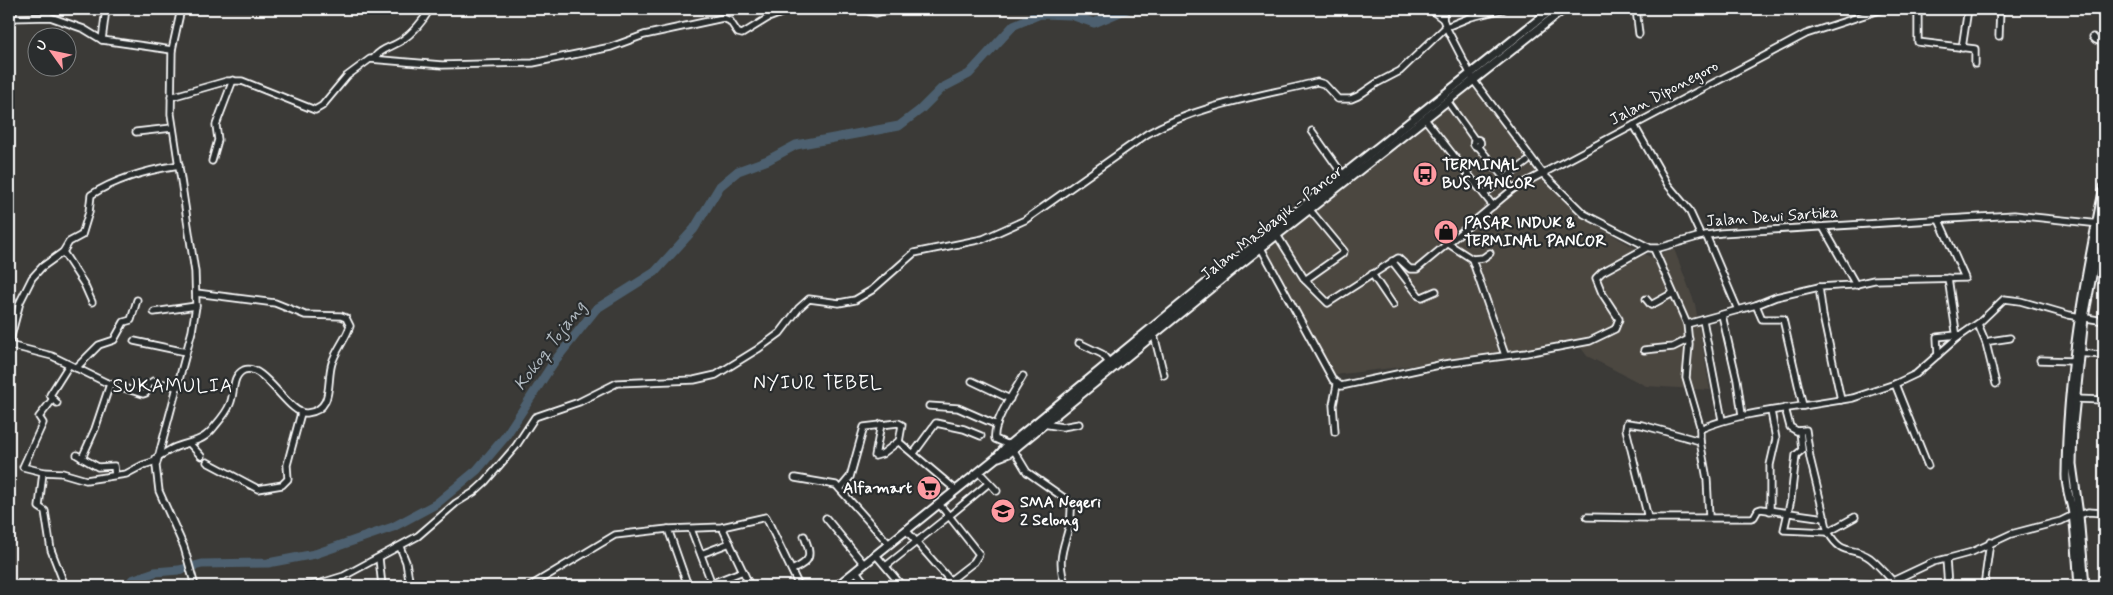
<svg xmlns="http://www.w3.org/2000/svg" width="2113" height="595" font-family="Mynerve,sans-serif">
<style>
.built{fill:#4b4741}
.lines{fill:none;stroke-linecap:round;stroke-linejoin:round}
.river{stroke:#4d6170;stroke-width:9}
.minor-casing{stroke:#fff;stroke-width:9}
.major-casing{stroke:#fff;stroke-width:11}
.minor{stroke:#2a2d2e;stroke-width:5.5}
.major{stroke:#2a2d2e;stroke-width:7}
.labels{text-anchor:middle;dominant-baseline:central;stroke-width:4.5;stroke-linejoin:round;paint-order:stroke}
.street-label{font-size:16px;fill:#fff;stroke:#2a2d2e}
.poi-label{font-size:16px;font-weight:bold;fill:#fff;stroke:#2a2d2e;text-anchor:start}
.water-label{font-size:18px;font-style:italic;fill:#afb8bf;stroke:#2a2d2e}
.quarter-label{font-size:19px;letter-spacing:1px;fill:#fff;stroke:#2a2d2e}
</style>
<rect width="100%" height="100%" fill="#3b3a37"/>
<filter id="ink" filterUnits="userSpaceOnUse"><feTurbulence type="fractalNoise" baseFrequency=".02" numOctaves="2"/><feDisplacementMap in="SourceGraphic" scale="10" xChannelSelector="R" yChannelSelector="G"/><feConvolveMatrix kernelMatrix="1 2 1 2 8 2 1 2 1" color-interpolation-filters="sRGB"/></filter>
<g filter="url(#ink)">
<path class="built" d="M1471,85L1529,160L1580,216L1650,257L1674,249L1695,304L1710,390L1646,386L1587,356L1579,345L1334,375L1263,249Z"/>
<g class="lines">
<path class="river" d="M129,586L132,580L155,572L179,570L202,564L268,563L315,554L393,527L436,504L477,470L505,437L554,362L596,309L655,272L694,229L720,186L738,171L768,160L796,145L899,126L920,110L942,88L969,74L1014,25L1040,14L1071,15L1094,23L1127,9"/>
<defs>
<g id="minor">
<path d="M181,9L172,50L171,114L195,272L196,306L192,331L156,466L159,491L184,547L195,586"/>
<path d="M861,9L876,13L890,9"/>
<path d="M1430,9L1443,19"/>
<path d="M1444,9L1443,19L1446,27L1474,81L1544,175L1584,214L1650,248H1659L1701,236L1721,233L2014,215L2100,224"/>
<path d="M1636,9L1639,34"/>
<path d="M1918,9V42L1975,49V64"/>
<path d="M9,18L50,17L84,29L102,40L172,50"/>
<path d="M1999,36L2000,9"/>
<path d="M2093,37L2096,40L2104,43"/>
<path d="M102,40L106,9"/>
<path d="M1962,48L1968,9"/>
<path d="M374,58C380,49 392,47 401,41C413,33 423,21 430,9"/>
<path d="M171,97L227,81H242L315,110L322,106L347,76L370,59L442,65L533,63L611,47L644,35L723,18L730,21L738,33L742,34L768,18L792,9"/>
<path d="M1447,101L1475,140"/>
<path d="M1425,119L1493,206"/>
<path d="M1634,125L1668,185L1689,210L1701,236"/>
<path d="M1312,131L1343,175"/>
<path d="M136,132L172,128"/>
<circle cx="1477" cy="143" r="3.5"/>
<path d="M1478,146L1513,189L1806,34L1883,9"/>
<path d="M212,161L218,140L216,125L233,80"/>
<path d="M1484,194L1527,162"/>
<path d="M1823,227L1856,285"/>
<path d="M1277,235L1305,280L1328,303L1398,258L1410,269H1417L1513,189"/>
<path d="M1706,235L1738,310L1756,305L1762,319H1783L1803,406L1853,398L1895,384L1916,374L1957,338L1980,322L2004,299L2020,301L2069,315L2104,321"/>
<path d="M1447,243L1472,259"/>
<path d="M1260,246L1333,380L1341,386L1444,364L1526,353L1590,341L1615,329L1619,319L1602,293L1596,278L1602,272L1648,247"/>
<path d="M1654,249L1687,324L1738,310"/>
<path d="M63,252L84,284L92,302"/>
<path d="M1490,253L1483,258L1472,259L1505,355"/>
<path d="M1392,261L1419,296L1422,297L1436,291"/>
<path d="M1372,274L1393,305"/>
<path d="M1948,278L1957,338"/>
<path d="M1305,280L1342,254L1344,251L1310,210"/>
<path d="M1646,299L1651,305L1673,293"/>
<path d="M1756,305L1776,297L1819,287"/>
<path d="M154,312L196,306"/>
<path d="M1722,315L1737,380L1742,415"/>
<path d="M1703,320L1722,420"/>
<path d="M1687,324L1689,344L1686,378L1700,426V441L1707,479L1709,517"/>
<path d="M1978,324L1986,343L1996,384"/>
<path d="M1154,335L1164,375"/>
<path d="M134,341L186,352"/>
<path d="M1079,343L1102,354L1112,366"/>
<path d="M1986,343L1990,341L2010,338"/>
<path d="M9,344L20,302L32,278L42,267L63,252L69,242L82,235L89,212L91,195C117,178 148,170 179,165"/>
<path d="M9,345L52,356L105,382L143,394L146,393L149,384L153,381L176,387"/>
<path d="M1644,350L1673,347L1689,339"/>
<path d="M2076,353L2104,355"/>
<path d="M1938,355L1937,337L1957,335"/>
<path d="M2040,360L2073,361"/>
<path d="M76,368L99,345L114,340L124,322L131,320L137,300"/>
<path d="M972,381L1010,399"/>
<path d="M1895,384L1928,466"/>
<path d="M53,399L50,395L69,365"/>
<path d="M2075,399L2104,400"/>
<path d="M1841,400L1823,316L1819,287L1852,285L1874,280L1965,278L1939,220"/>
<path d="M2103,400L2104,380"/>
<path d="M57,403L53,399L39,417L43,423L23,467L43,472L39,507L45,511L51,550L65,586"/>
<path d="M929,406L958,408L997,425"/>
<path d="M1785,408L1790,427L1797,431L1806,430L1810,458L1828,532L1855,517"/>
<path d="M881,424L875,456L882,454L899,441"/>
<path d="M1043,424L1062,427L1079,424"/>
<path d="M1700,429C1734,415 1767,411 1803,406"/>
<path d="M1800,431L1802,450L1796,455L1791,499L1784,530L1828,532C1843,558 1852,545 1870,558C1880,566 1889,577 1897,586"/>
<path d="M1335,432L1333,405L1337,385"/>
<path d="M190,444L201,456"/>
<path d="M1009,445L995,439C992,422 1015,391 1023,376"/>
<path d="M1013,449L1027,472L1067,500L1071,505C1073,538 1052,551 1066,586"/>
<path d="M914,453L936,423L964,429L981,436"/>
<path d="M77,455L82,458L95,429L110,384"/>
<path d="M82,458L98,467L114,466L115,475"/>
<path d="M156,458C163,454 169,450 176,447C194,440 202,443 215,426C221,419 227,412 230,404C235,393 231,376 244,370C264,362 289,416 307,413C335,410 326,381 332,363C336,350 346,339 350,326L346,318L341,316L305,315L275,303L196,293"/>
<path d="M207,462L258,489L282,485L288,479L287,465L301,413"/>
<path d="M43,472L62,473L86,480L126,474L143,465L156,461"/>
<path d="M979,472L997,491"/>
<path d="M795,478L836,485L889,544"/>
<path d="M840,489L850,477L864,427L898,423L902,425L899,442L956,490"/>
<path d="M939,504L949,516L989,483"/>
<path d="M1770,511V465L1776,439L1771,411"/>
<path d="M2079,515L2088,512L2104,513"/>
<path d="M1587,517L1648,518L1626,429L1627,423L1642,425L1700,441"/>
<path d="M826,518L864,564"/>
<path d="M1648,518H1751L1754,517L1758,510L1761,509L1825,518"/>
<path d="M722,527L750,586"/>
<path d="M691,529L712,584"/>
<path d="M906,530L955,586"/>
<path d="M400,547L406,562L410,586"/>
<path d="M701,554L730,543"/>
<path d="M876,555L902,586"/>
<path d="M379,558L382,586"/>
<path d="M886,566L949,516L979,554L974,562L943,586"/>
<path d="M792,570C812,561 812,556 804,536"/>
<path d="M856,571L867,586"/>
<path d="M1851,583L1883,585"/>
<path d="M300,586L318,584L344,576L418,536L456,503L474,492L485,482L516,446L535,417L579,402L617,383L694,380L716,375L758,349L780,333L799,308L809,299L839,303L855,300L872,290L914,253L983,239L1025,220L1147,134C1197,105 1262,96 1317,82L1324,84L1338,99H1351L1358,96L1377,83L1400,71L1446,27L1471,17L1504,9"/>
<path d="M530,586L615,535L668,529"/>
<path d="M688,586L668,529L722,527L766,517L799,586"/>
<path d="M705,586L743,571"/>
<path d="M1882,586L1933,562L1945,559"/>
<path d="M1948,586L1946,559L1972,552L2011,534L2061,521L2073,515"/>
<path d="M1984,586L1990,542"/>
</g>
<g id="major">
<path d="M999,457L1009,453L1239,265L1564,9"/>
<path d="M837,586L996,458L1005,448L1203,286L1552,9"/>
<path d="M2079,586C2077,562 2076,538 2073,514C2071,501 2065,487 2066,473C2067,376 2084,281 2104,187"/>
<path d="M2085,586L2079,515L2072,464L2073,425L2084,318L2104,212"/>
</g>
</defs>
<use href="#minor" class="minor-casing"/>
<use href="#major" class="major-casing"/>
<use href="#minor" class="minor"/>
<use href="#major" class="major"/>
</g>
</g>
<defs>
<symbol id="bus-disc" viewBox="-11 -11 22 22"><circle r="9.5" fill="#ff9aa2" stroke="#2a2d2e"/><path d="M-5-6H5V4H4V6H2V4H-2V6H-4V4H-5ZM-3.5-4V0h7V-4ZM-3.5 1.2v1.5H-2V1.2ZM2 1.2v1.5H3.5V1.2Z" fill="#111"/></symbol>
<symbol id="shop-disc" viewBox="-11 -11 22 22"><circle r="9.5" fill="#ff9aa2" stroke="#2a2d2e"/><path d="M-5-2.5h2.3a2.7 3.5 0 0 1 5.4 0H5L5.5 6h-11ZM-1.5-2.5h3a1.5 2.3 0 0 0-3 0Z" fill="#111"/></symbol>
<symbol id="supermarket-disc" viewBox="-11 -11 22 22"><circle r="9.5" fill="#ff9aa2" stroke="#2a2d2e"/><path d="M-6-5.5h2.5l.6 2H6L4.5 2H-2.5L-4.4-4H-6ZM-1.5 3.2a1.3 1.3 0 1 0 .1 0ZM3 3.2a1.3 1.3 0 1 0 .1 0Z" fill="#111"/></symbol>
<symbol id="school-disc" viewBox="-11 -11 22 22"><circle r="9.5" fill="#ff9aa2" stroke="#2a2d2e"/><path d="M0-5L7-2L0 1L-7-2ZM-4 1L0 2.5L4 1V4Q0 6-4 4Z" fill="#111"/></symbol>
</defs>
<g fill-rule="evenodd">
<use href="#bus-disc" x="1411" y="160" width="28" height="28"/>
<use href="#shop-disc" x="1432" y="218" width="28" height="28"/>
<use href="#supermarket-disc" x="915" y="474" width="28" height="28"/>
<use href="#school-disc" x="989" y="497" width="28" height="28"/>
</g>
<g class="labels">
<g class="street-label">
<text transform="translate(1664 93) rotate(-28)">Jalan Diponegoro</text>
<text transform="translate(1772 217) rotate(-4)">Jalan Dewi Sartika</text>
<text transform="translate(1272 223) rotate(-38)">Jalan Masbagik - Pancor</text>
</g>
<g class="poi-label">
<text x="1442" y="165">TERMINAL<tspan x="1442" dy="18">BUS PANCOR</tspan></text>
<text x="1464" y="223">PASAR INDUK &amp;<tspan x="1464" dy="18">TERMINAL PANCOR</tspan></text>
<text x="912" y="488" text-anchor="end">Alfamart</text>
<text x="1020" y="502">SMA Negeri<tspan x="1020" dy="18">2 Selong</tspan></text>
</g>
<g class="water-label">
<text transform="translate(550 346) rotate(-53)">Kokoq Tojang</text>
</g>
<g class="quarter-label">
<text x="818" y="383">NYIUR TEBEL</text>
<text x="173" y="386">SUKAMULIA</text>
</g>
</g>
<rect width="2113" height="595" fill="none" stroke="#2a2d2e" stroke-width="30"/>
<rect x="15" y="15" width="2083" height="565" fill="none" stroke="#fff" stroke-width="2" filter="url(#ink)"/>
<g transform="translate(52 52) rotate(303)"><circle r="24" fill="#2a2d2e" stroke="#7f8182"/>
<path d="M0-4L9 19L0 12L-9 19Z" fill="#ff9aa2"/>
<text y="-8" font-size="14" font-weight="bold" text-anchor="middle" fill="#ffffff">U</text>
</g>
</svg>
